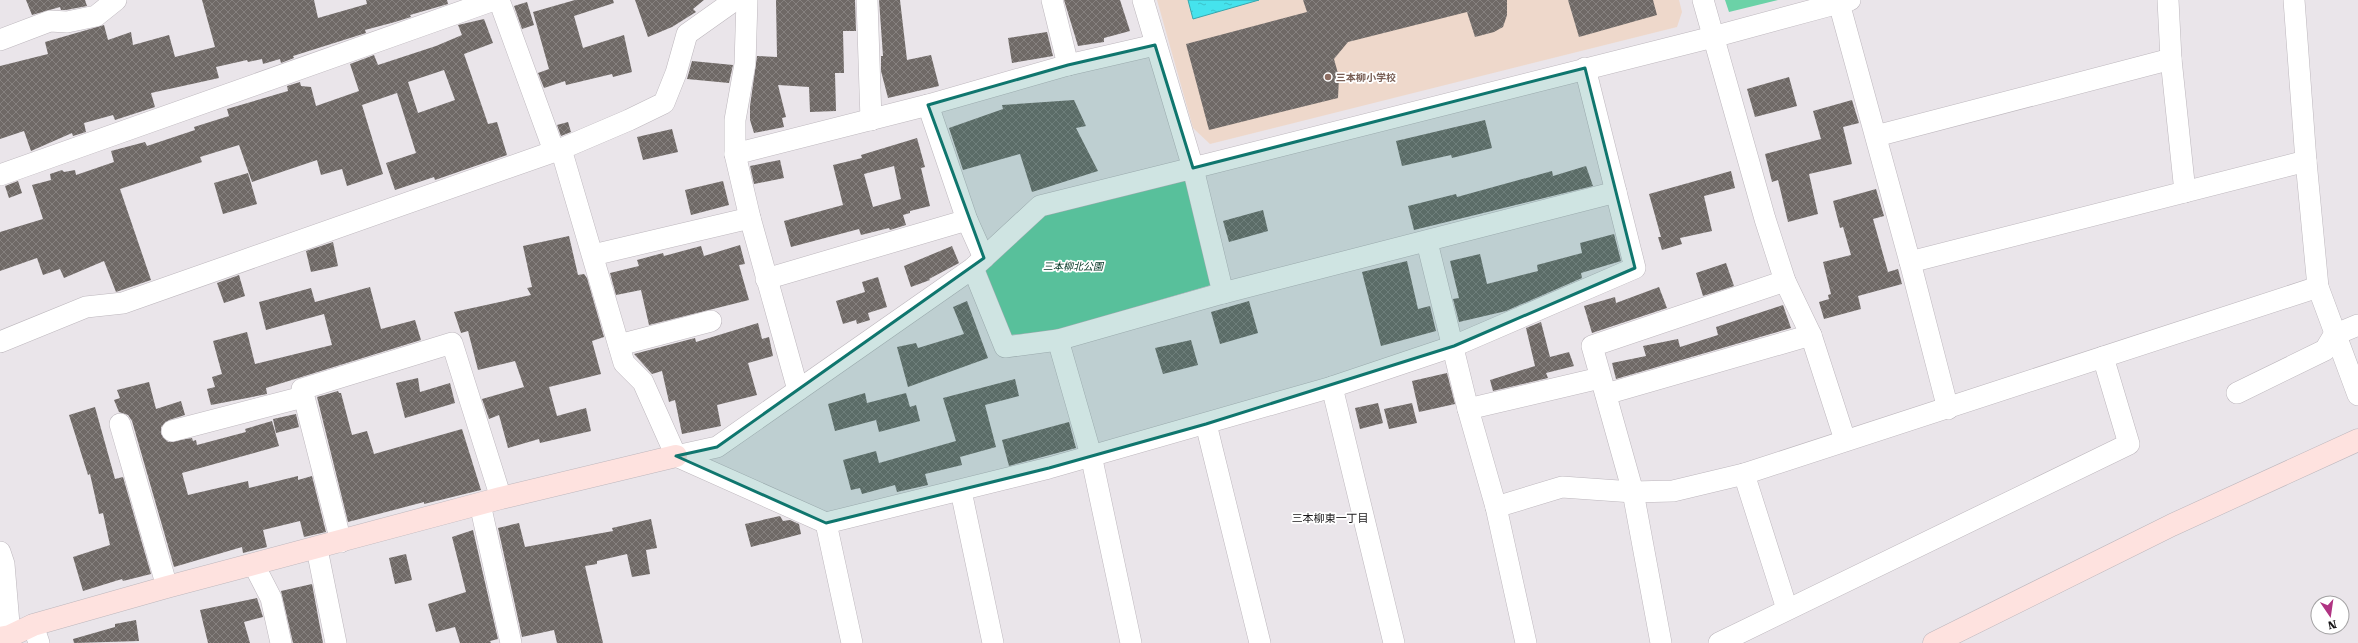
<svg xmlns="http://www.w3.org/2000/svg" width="2358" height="643" font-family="'Roboto Serif','Noto Sans JP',serif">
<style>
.education{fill:#eed8cb}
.park{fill:#6bd2a7}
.water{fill:url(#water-ripples);stroke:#38a6ad}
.building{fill:url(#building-cross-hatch);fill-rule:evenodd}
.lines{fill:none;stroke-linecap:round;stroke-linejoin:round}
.street-casing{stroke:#bdb7bd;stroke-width:22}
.secondary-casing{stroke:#bdb7bd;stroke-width:23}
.street{stroke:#fff;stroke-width:21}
.secondary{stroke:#fee2df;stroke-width:22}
.marked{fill:#0f766e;fill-opacity:0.2;stroke:#0f766e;stroke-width:3;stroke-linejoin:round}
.education-dot{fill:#8d6e63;stroke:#fff;stroke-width:1.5}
.labels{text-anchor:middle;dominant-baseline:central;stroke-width:3.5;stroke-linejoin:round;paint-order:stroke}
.education-label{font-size:10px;font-weight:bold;fill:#785e54;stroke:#fff;text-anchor:start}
.park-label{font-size:10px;font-style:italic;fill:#003422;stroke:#fff}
.neighbourhood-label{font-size:11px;fill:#181618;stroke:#fff}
</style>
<defs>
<pattern id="water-ripples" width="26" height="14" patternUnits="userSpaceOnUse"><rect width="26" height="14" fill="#45e3ed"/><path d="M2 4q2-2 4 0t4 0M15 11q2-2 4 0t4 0" fill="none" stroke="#3cc2ca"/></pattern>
<pattern id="building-cross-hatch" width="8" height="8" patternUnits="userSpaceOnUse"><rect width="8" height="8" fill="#6f6966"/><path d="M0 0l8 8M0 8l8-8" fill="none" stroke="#86817f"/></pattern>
</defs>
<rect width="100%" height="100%" fill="#eae5ea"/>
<path class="education" d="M1157,0H1679L1682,12L1677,27L1210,144L1193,128Z"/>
<g class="park">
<path d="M1725,0H1778L1729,12Z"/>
<path d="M1185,178L1211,285L1054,331L1010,335L982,273L1043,214Z"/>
</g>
<path class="water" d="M1188,0H1259L1193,19Z"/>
<g class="building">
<path d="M26,0H85L87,6L66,10H61L60,7L32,15Z"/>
<path d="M202,0H314L318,18L367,4L366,0H447L448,4L410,15L411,17L395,22L365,30L366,33L293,56L294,58L281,63L280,59L263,64L262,59L248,62L247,60L216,67L219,78L151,93L155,107L115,120L113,115L84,123L86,132L73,136L72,133L31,151L24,131L0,139V66L48,54L45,42L104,25L108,40L131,32L133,45L169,35L175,57L215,47Z"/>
<path d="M575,0H613L614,3L574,16L583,48L624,35L632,72L613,77L612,74L566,85L565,81L544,88L538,73L549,69L533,12Z"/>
<path d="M635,0H704L693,9L696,12L672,27L648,37Z"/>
<path d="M776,0H855L856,31H843L844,73H835L836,111L810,112L809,87L778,85L786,117L782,118L784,127L754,133L750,120V106L757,56L777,57Z"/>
<path d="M879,0H900L907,60L931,55L939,86L888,98L881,71V56H883Z"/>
<path d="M1064,0H1120L1130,31L1104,38V42L1078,46Z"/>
<path d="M1303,0H1507V15L1503,27L1494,32L1475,37L1467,12L1348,42L1334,59L1339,77L1338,98L1209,130L1186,44L1307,12Z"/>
<path d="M1568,0H1653L1657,15L1579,37Z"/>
<path d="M527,2L534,25L522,29L514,6Z"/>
<path d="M484,19L493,43L464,54L488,124L497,122L507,155L435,180L434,177L395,190L386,163L416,153L397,93L362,105L383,174L347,186L342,169L321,175L317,160L252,182L239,145L200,157L202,162L120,189L151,280L116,292L104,261L64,278L60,269L43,275L37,258L0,271V232L43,219L32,185L51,180L50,174L62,170L64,172L75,170L76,175L114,162L111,151L145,142L147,146L195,130L194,127L229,116L227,109L288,91L287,86L300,82L301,86L311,87L316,106L359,91L350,64L374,55L378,65L436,46L462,35L458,25ZM444,70L455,100L418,113L408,82Z"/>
<path d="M1047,32L1053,56L1012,63L1008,38Z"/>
<path d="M692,61L733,65L729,83L687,79Z"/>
<path d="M1789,77L1797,106L1755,117L1747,89Z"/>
<path d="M1074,100L1086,126L1076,128L1098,171L1032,192L1020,154L963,170L949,128L1003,109L1002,105Z"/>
<path d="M1852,100L1859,123L1843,127L1852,164L1809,174L1818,214L1788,222L1778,180L1772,182L1765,154L1821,139L1813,111Z"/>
<path d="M1485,120L1492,148L1452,158L1451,155L1402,166L1396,141Z"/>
<path d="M568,122L571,132L561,136L557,125Z"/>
<path d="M672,129L678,152L643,160L637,137Z"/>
<path d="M917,138L925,167L921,168L930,206L910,211V213L903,215L906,225L890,230L889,228L861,235L859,229L791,247L784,221L843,205L833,165L862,158L861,155ZM894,166L901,199L873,207L864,174Z"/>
<path d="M780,160L784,178L754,184L750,166Z"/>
<path d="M1586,166L1593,186L1414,230L1408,206L1456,194L1457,197L1552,171L1553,176Z"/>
<path d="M1731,171L1735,188L1704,196L1712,231L1680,238L1682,244L1662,250L1658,237H1661L1649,194Z"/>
<path d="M248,173L257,204L223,214L214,183Z"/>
<path d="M18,181L22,193L9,198L5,186Z"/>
<path d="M723,181L729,205L691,215L685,190Z"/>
<path d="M1876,189L1884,216L1873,219L1888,272L1898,269L1902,284L1858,296L1861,309L1824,319L1819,302L1829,299L1828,295L1831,294L1823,262L1851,255L1843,227L1840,228L1833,201Z"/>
<path d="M1263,210L1268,231L1229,242L1223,221Z"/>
<path d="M1614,234L1621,261L1581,273L1582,278L1506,311L1459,322L1453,299L1459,298L1450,261L1480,254L1487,284L1538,271L1537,265L1582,253L1580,243Z"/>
<path d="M569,236L578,275L584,274L587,278L604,337L592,341L601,374L549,387L557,416L586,408L591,431L540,443L539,439L508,448L499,415L489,419L482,399L524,387L515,361L478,370L468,331L461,333L454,312L531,295L527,288L532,287L523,246Z"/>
<path d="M333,242L338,266L311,272L306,251Z"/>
<path d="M740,245L745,264L739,265L749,300L649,325L641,290L616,295L610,273L639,266L637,260L663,253L664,256L701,246L704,256Z"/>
<path d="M952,246L959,263L929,279L930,280L911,287L904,266Z"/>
<path d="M1407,261L1418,309L1430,306L1436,331L1381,346L1362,272Z"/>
<path d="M1726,263L1734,286L1703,296L1696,273Z"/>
<path d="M239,275L245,296L224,303L217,283Z"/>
<path d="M878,277L887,307L868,313L870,320L857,324L856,320L843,324L836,301L865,292L862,282Z"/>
<path d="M370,287L381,329L415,320L421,340L266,388L267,394L211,405L207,389L215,387L212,377L222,374L213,341L247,332L255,364L332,345L324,314L266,330L259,302L311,288L315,302Z"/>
<path d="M1659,287L1667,308L1592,333L1584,306L1615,297L1616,303Z"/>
<path d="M967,301L988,358L908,387L897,347L916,343L918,348L964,334L953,307Z"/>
<path d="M1249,301L1258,333L1220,344L1211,312Z"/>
<path d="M1783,305L1791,328L1616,379L1612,363L1646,356L1643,346L1678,339L1680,347L1718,335L1716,327Z"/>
<path d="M1541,322L1550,357L1569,352L1574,366L1546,373L1548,378L1493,391L1490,380L1535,366L1526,328Z"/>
<path d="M758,323L762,339L769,337L773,356L748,363L757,395L717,405L721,426L682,434L675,400L669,402L662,371L652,374L634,354L695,338L696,342Z"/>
<path d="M1191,340L1198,365L1163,374L1155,348Z"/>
<path d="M1447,373L1455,404L1419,412L1412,381Z"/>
<path d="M418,378L420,392L450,383L455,403L405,418L396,383Z"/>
<path d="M1015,379L1019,396L985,405L996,447L960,457L962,465L925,474L928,485L897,492L895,485L862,494L860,488L851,490L843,460L876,451L879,463L956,441L943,398Z"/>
<path d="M149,382L156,409L181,401L185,415L169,420L161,427V434L168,442L192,438L193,441L196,440L197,445L246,432L245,429L272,421L279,446L182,473L188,495L248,481L249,488L298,476V480L312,476L326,532L304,537L300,521L263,530L267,547L243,553L242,547L174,567L132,421L128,415L119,412L114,400L120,398L117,390Z"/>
<path d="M338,391L339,393H341L352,435L367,431L374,454L462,429L481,490L424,504V502L348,522L317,397Z"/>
<path d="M865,393L867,403L906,393L910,407L916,405L920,421L879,432L876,420L835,431L828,404Z"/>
<path d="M1378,403L1383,423L1360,429L1355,408Z"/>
<path d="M1412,403L1417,423L1389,429L1384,409Z"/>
<path d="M95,407L115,479L123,477L151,574L123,581L122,579L83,591L73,557L110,545L103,513L99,514L90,474L88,475L69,415Z"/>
<path d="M296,414L299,427L276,433L273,419Z"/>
<path d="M1069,422L1076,448L1009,466L1002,440Z"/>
<path d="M780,516L783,521L790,520L799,524L801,534L751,547L745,524Z"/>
<path d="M651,519L657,548L646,550L650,574L632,577L627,554L597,561V564L585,566L603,643H557L554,630L522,637L498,528L519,523L525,547L613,531L612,528Z"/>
<path d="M473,530L498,639L490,641L491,643H460L455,627L436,632L428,604L466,592L452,537Z"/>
<path d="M406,554L412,580L395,584L389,558Z"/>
<path d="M312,584L323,643H293L281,591Z"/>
<path d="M257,598L263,617L244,622L250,643H208L200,610Z"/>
<path d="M136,620L139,641L74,643L73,639L115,627V624Z"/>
</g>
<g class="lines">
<defs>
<g id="street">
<path d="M499,0L554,151"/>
<path d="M735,0L687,34L676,73L664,103L629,120L561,149L624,363L643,382L676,456L826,523L852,643"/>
<path d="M747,0L745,64L735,120V154L750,218L798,390"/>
<path d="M867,0L871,120"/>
<path d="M1052,0L1068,65"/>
<path d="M1143,0L1193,168L1713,37L1850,0"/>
<path d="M1703,0L1765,219L1785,281L1811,335L1845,440"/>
<path d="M2168,0L2171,59L2185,192"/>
<path d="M2294,0L2306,161L2318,287L2358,395"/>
<path d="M1839,3L1910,262L1948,409"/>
<path d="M0,40L50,21L67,22L96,16L116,0"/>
<path d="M928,105L967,220L984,258"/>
<path d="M1876,136L2171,59"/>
<path d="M735,154L928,105L1068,65L1155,45"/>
<path d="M0,175L494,0"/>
<path d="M1427,242L1468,409L1496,507L1526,643"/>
<path d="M593,255L750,218"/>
<path d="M1910,262L2306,161"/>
<path d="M973,268L1005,347L1058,340L1223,293L1616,192"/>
<path d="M766,279L967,220"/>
<path d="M1058,340L1091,455L1131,643"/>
<path d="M0,342L86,307L123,303L561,149"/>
<path d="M619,345L711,321"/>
<path d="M1332,387L1394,643"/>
<path d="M2237,393L2325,350L2334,335L2358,325"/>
<path d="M1606,394L1811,335"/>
<path d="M1468,409L1600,378"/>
<path d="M120,424L167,587"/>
<path d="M1206,424L1260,643"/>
<path d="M172,431L303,397"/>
<path d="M676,456L717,447L973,268L1040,206L1193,168L1223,293"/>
<path d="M1744,474L1787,609"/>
<path d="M961,491L993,643"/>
<path d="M480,504L511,643"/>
<path d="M1496,507L1562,487L1633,492L1673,491L1744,474L2318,287"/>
<path d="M826,523L1049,468L1332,387L1454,346L1635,268L1585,68"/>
<path d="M341,542L302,389L452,343L501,498"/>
<path d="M317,549L336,643"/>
<path d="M0,552L4,564L10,636"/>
<path d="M254,565L271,598L281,643"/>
<path d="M33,625L39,643"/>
<path d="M1661,643L1633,492L1592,346L1785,281"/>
<path d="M1719,643L2129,444L2103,357"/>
</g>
<g id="secondary">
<path d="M0,638L10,636L33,625L167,587L501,498L676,456"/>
<path d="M1934,643L2172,525L2358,440"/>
</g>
</defs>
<use href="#street" class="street-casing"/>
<use href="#secondary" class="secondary-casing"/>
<use href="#street" class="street"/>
<use href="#secondary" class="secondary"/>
</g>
<path class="marked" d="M1155,45L1193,168L1585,68L1635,268L1454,346L1206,424L1049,468L826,523L676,456L717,447L984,258L928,105L1068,65Z"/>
<circle class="education-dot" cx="1328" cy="77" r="4"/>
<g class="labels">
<g class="education-label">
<text x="1336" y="77">三本柳小学校</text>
</g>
<g class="park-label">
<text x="1073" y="266">三本柳北公園</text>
</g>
<g class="neighbourhood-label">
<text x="1330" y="518">三本柳東一丁目</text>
</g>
</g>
<g transform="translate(2330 615) rotate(167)"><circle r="19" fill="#ffffff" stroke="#a3a2a3"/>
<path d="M0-3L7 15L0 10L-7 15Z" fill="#b03382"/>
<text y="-6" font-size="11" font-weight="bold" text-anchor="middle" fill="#181618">N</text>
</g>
</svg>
